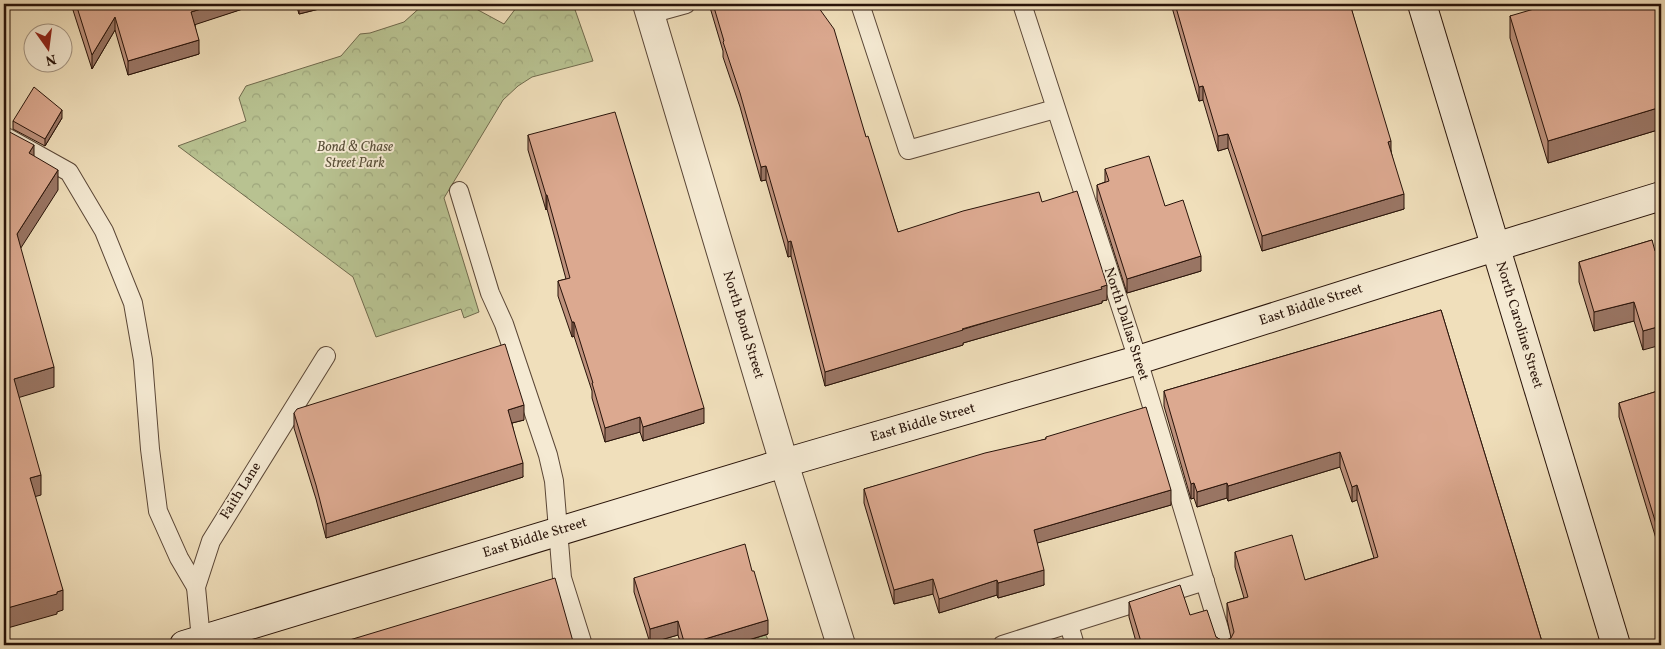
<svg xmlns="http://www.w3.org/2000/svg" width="1665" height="649" font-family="Vollkorn,serif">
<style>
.grass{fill:url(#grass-dots);stroke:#706a4d}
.park{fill:url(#park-crowns);stroke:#706a4d}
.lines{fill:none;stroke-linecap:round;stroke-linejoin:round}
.lane-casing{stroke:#5a4636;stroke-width:20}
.street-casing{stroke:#5a4636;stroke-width:30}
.secondary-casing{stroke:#281309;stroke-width:30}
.lane{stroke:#f5ead3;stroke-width:18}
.street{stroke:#f5ead3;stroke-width:28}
.secondary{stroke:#f5ead3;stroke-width:28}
.wall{fill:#bd917c;stroke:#281309}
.shaded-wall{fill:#9a7665;stroke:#281309}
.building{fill:#dca990;stroke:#281309}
.labels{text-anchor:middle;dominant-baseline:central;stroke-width:4;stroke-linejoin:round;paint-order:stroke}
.park-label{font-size:14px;font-style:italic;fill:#5a5039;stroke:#f5ead3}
.street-label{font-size:14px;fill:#281309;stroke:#f5ead3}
</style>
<defs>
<pattern id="grass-dots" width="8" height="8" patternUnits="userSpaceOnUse" patternTransform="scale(1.25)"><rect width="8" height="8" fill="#b8c291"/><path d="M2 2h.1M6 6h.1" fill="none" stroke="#9ea67c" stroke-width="1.8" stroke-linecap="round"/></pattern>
<pattern id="park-crowns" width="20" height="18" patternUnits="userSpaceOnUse" patternTransform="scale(1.25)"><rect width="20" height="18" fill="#b8c291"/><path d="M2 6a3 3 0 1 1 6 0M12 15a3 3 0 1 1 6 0" fill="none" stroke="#9ea67c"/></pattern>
</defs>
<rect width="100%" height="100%" fill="#f0dfbb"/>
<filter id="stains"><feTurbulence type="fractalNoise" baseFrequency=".004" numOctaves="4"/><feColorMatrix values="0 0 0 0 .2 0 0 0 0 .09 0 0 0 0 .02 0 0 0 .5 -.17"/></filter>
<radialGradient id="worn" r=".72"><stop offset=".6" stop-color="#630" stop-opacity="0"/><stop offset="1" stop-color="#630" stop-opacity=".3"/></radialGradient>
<path class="grass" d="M766,635L770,645H732Z"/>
<path class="park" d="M424,4H467L504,24L516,8L531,4H573L593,61L532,77L518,86L503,100L444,198L479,312L464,318L461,309L376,337L353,277L178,146L246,121L239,98L246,86L341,56L360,34L370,33L404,22Z"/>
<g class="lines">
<defs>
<g id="lane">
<path d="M860,4L908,150L1055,109"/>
<path d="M1022,4L1138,360L1224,645"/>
<path d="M650,14L686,4"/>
<path d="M4,137L8,138L69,172L104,231L133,303L143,360L150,449L158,511L179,558L196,587"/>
<path d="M459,191L490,293L504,324L548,455L554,481L562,578L583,645"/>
<path d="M1069,625L1075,645"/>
<path d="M201,640L196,587L211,541L326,356"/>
<path d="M1002,645L1205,581"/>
</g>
<path id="street" d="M647,4L784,463L841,645"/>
<g id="secondary">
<path d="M1422,4L1616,645"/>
<path d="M184,645L784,463L1138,360L1495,247L1661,196"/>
</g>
</defs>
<use href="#lane" class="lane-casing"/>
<use href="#street" class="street-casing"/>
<use href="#secondary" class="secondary-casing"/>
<use href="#lane" class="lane"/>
<use href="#street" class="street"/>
<use href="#secondary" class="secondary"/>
</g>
<g class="wall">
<path d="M71,4H258L195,24L199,54L128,75L115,30L92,69Z"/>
<path d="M296,4H339L299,14Z"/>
<path d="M709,4H816L866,137L898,232L1042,202L1107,300L1102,301V303L963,343V345L825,386L791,256L788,257L766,180L761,181L740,107L723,57V51Z"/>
<path d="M1171,4H1350L1391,151L1404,209L1262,251L1228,148L1218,151L1203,100L1199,101Z"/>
<path d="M1661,4V129L1548,163L1510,38V16Z"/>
<path d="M62,118L45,146L13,129V121Z"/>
<path d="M528,135L704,423L643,441L640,432L605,442L592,398V391L574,336L572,337L558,296V281L566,279L547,209L546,210L528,150Z"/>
<path d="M1105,169L1165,206L1201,271L1127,293L1097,199V185L1105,182Z"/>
<path d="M1652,240L1643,350L1634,321L1594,331L1579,282V262Z"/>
<path d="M1441,310L1543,645H1137L1129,617V602L1190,615L1216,637L1221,640H1227L1231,638L1227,619V603L1244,598L1235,567V552L1305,580L1374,558L1357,500L1352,502L1340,467L1228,501L1227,498L1197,507L1194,498L1191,499L1164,406V391Z"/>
<path d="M1661,390V555L1619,417V403Z"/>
<path d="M294,413L524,420L512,423L523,477L326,538L316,499L294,428Z"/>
<path d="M1046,437L1171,505L1037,543L1044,585L998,598L997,595L939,613L933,594L894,604L864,503V489L1046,439Z"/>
<path d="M634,578L768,634L732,645H681L678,635L650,643L634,592Z"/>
</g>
<g class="shaded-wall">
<path d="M217,4H258L191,26V12Z"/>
<path d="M299,4H339L299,14Z"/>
<path d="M115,17V30L92,69V55Z"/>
<path d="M199,40V54L128,75V61Z"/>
<path d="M1203,86V100L1199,101V87Z"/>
<path d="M1661,107V129L1548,163V141Z"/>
<path d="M62,110V118L45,146V139Z"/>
<path d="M1228,134V148L1218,151V136Z"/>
<path d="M1391,141V156L1388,142Z"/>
<path d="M34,145V165L29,153Z"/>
<path d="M766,166V180L761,181V167Z"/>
<path d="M58,170V190L17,254V234Z"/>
<path d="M1404,194V209L1262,251V236Z"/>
<path d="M546,195H547V209L546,210Z"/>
<path d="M791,241V256L788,257V242Z"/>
<path d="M1201,256V271L1127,293V279Z"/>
<path d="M1107,285V300L1102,301V303L963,343V345L825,386V372Z"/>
<path d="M1634,302V321L1594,331V312Z"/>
<path d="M572,322H574V336L572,337Z"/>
<path d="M1661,326V345L1643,350V331Z"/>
<path d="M54,367V387L14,399V379Z"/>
<path d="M524,405V420L508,424V410Z"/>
<path d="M704,408V423L643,441V427Z"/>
<path d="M640,417V432L605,442V428Z"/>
<path d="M1340,452V467L1228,501V486Z"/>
<path d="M523,463V477L326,538V524Z"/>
<path d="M41,475V495L30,498V478Z"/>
<path d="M1194,483V498L1191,499V484Z"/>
<path d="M1227,483V498L1197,507V492Z"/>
<path d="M1357,485V500L1352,502V487Z"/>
<path d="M1171,490V505L1034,544V530Z"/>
<path d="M1044,570V585L998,598V583Z"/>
<path d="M933,579V594L894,604V590Z"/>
<path d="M997,580V595L939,613V599Z"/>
<path d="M63,590V610L57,612V614L4,629V609Z"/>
<path d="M768,620V634L732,645H685Z"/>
<path d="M678,621V635L650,643V629Z"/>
</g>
<g class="building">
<path d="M76,4H217L191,12L199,40L128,61L115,17L92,55Z"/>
<path d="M713,4H816L834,29L866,137L868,136L898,232L963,211L1039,192L1042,202L1077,191L1107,285L1101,287L1102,289L962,329L963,330L825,372L791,241L788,242L766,166L761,167L740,93L723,42L724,41Z"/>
<path d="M1175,4H1350L1376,91L1391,141L1388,142L1404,194L1262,236L1228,134L1218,136L1203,86L1199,87Z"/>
<path d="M1551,4H1661V107L1548,141L1510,16Z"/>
<path d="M34,87L62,110L45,139L13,121Z"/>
<path d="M615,112L704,408L643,427L640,417L605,428L592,383H593L574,322H572L558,281L570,278L547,195H546L528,135Z"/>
<path d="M4,129L34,145L29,153L58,170L17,234L54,367L14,379L41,475L30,478L63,590L57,592V594L4,609Z"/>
<path d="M1149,156L1165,206L1183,200L1201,256L1127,279L1097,185L1109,181L1105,169Z"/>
<path d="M1652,240L1655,251L1661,249V326L1643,331L1634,302L1594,312L1579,262Z"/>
<path d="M1441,310L1543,645H1142L1129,602L1180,585L1190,615L1207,610L1216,637L1221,640H1227L1231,638L1234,632L1227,603L1248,597L1235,552L1292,535L1305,580L1378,557L1357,485L1352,487L1340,452L1228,486L1227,483L1197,492L1194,483L1191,484L1164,391Z"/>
<path d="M505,344L524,405L508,410L523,463L326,524L316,485L294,413L297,409Z"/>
<path d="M1661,390V540L1619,403Z"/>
<path d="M1146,407L1171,490L1034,530L1044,570L998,583L997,580L939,599L933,579L894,590L864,489L985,453L1046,439V437Z"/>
<path d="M745,544L752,571H754L768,620L685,645L678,621L650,629L634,578Z"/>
<path d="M555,578L574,645H333Z"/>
</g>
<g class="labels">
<g class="park-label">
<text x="355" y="147">Bond &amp; Chase<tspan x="355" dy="16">Street Park</tspan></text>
</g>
<g class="street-label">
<text transform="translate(1311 305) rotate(-18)">East Biddle Street</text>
<text transform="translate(1126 324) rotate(72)">North Dallas Street</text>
<text transform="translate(743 325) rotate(73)">North Bond Street</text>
<text transform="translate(1519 325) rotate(73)">North Caroline Street</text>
<text transform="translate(923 423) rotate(-16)">East Biddle Street</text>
<text transform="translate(241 491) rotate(-58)">Faith Lane</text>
<text transform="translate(535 538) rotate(-17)">East Biddle Street</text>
</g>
</g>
<rect width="1665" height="649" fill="none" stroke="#f0dfbb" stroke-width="20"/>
<rect x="5" y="5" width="1655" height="639" fill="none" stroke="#281309" stroke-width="2.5"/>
<rect x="10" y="10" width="1645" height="629" fill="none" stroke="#281309"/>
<g transform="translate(48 48) rotate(166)"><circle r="24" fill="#f5ead3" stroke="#a39482"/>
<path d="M0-4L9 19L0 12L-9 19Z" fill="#8f2418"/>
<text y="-8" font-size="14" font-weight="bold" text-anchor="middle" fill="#281309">N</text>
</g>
<rect width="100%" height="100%" filter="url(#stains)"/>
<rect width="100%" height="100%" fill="url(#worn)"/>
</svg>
